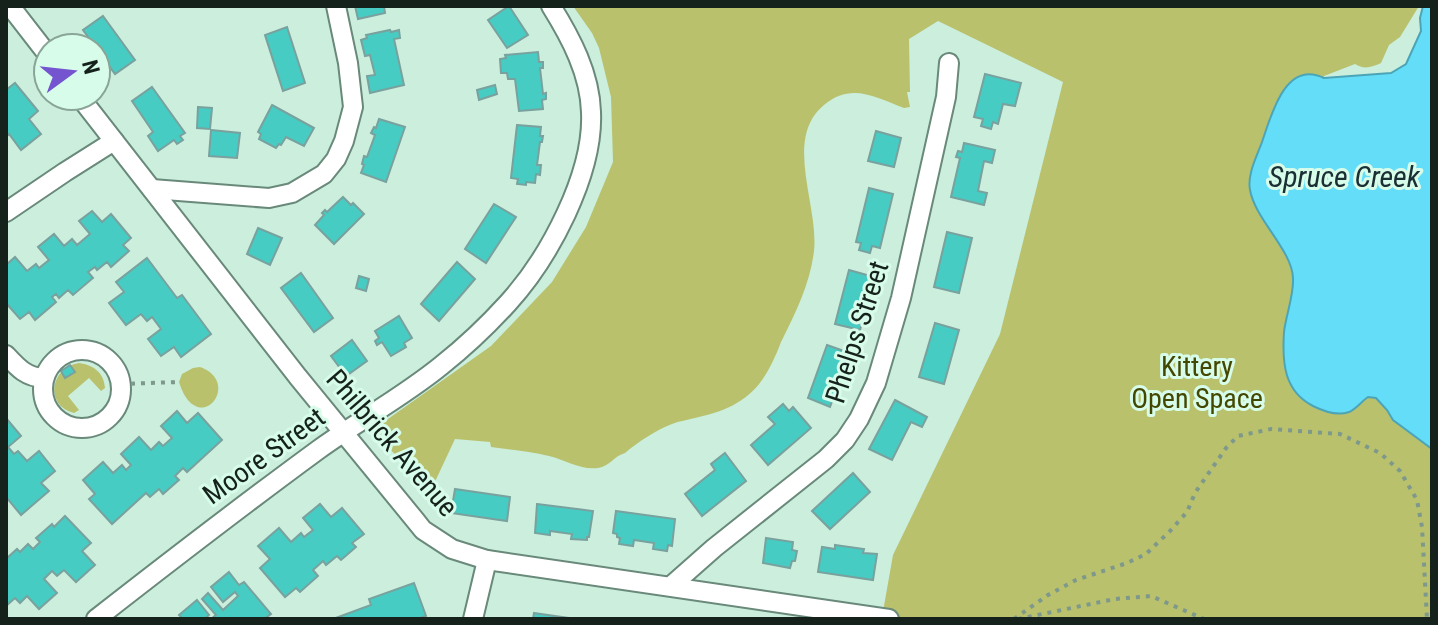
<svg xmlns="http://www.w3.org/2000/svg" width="1438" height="625" font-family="'Roboto Condensed',sans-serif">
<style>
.green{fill:#b9c16d}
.water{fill:#64ddf9;stroke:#4ca5b7;stroke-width:2}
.building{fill:#47ccc4;stroke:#79a19d;stroke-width:2}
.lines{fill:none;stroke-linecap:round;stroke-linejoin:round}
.minor-casing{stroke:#69897a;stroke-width:22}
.path{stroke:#7e988b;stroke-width:4;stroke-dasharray:4 6;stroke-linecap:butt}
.minor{stroke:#fff;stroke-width:18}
.labels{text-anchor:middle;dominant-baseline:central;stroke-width:6;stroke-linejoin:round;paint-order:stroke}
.street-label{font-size:28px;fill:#15221c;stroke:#d8fcea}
.park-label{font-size:28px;fill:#434700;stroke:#d8fcea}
.water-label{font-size:30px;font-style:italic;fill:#192f34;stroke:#d8fcea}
</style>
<rect width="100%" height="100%" fill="#cbeedd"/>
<g class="green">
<path d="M573,6H1419L1400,37L1389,45L1381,63C1372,67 1364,70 1355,64L1324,76L1310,106L1432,398V619H896L882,617L893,555L1000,334L1063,82L938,21L909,39L910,92H907L910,107L904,108C875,97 851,82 824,105C783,139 819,205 814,251C810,284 796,312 781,342C776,355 770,369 762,380C746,403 722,412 695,418C688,420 679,421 672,424C656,430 638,442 625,453C614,456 610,466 598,468C579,470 566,460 549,456C530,451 510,450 491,447L490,442L455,439L432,488L428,486L371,431L491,346L552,282L586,227L613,162L611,97L599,48L592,33Z"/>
<path d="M79,363C94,365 104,373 105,388L101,391L89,378L68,396L79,410L74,413C45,406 49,368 79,363Z"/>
<path d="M200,367C244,383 197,440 179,382L182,374L193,368Z"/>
</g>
<path class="water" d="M1423,6H1432V449L1393,420L1387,410L1376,398L1368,397C1362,401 1355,410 1349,412C1338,416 1323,411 1313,406C1284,391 1282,363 1284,332C1286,314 1294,296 1293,278C1292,250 1255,219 1250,190C1247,174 1257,156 1262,142C1271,116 1285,59 1324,78L1391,73L1406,64L1421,31L1420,18Z"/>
<g class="building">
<path d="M355,6H384L385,13L358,19Z"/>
<path d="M509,6L528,35L507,48L488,20Z"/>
<path d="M103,16L135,60L115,74L83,30Z"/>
<path d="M287,27L305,83L283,91L265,35Z"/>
<path d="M390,30L391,32L399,30L400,38L394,39L404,85L370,93L367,76L375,75L370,55L365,56L361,40L367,38L366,35Z"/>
<path d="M538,52L539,62H543V68H540L543,94L546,93V99L542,100L543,109L519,111L515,79H508L507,73H501L500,59L506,58L505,55Z"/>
<path d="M985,74L1021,83L1015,106L1003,104L998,124L993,122L991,129L981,126L983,119L974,117Z"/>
<path d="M15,83L38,111L29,119L41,134L21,150L9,134L6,137V90Z"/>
<path d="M495,85L497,94L479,100L477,90Z"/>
<path d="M152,87L185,133L180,136L183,140L177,144L174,140L158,151L148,136L153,132L132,101Z"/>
<path d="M272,105L314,128L304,146L286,137L281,145L279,144L276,148L259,139L261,134L258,132Z"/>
<path d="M198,107L212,108L210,129L197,128Z"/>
<path d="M379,119L405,127L386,182L361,173L364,165L362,164L364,156L367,157L375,135L371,133L374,127L376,128Z"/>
<path d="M517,125L541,127L540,136H543L542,142H540L537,165H541L540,175L536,174L535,183L526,182V185L517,184L518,179L511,178Z"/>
<path d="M211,130L240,133L237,158L209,156Z"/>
<path d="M876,131L901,138L894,167L868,161Z"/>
<path d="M964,143L995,150L992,163L984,161L978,191L987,193L984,205L951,197L960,158L956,157L958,151L962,152Z"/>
<path d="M869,188L893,194L880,248L872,246L870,253L859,250L861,243L856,242Z"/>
<path d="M343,197L351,205L353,203L364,214L334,244L315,225L324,215L322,213L325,210L327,212Z"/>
<path d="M494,204L516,217L486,263L465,249Z"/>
<path d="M92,211L102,222L111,214L131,238L123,245L129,251L111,267L107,262L97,270L95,267L88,272L93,278L73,295L68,290L59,298L56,294L52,297L56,302L35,320L29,312L20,319L6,303V265L15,257L27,271L36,264L39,268L49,260L38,247L54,234L64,246L72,239L77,245L90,234L79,221Z"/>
<path d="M258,228L282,238L270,265L247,254Z"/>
<path d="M947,232L972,238L959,293L934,287Z"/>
<path d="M147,258L177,298L182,295L211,334L181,357L174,347L161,356L148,339L161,329L152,317L147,321L141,314L126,325L109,303L124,292L116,282Z"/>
<path d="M457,262L475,279L439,321L421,304Z"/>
<path d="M849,270L874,277L860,330L835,324Z"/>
<path d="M301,273L333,318L314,332L281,288Z"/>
<path d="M359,276L369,279L366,291L356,288Z"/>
<path d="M399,316L412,338L404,343L406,347L391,356L382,342L377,345L375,341L379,338L375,331Z"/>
<path d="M935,323L959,330L944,384L919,377Z"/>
<path d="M352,340L367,361L346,376L331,356Z"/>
<path d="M827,345L850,353L830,407L808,398Z"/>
<path d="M70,365L75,372L65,378L61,371Z"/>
<path d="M895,400L927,417L922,427L911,422L892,460L869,449Z"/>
<path d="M783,404L789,411L793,407L811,428L768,465L751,445L775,424L768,417Z"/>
<path d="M177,411L187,423L198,413L222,440L187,472L183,468L175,476L179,480L163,494L159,489L150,497L146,493L112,524L89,499L95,494L83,480L103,462L113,473L122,465L126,470L131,465L121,454L139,437L151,450L159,442L163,446L172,438L161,426Z"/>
<path d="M6,418L21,436L8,447L14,454L18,451L27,461L39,451L55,471L41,483L49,491L21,515L6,497Z"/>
<path d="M725,453L746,481L702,516L685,494L715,470L711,464Z"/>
<path d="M853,473L870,492L830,529L812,511Z"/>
<path d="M455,489L510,497L507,521L451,513Z"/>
<path d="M320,504L331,517L342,508L364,534L352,543L356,547L341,560L337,556L326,565L323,561L313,570L318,576L300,592L296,588L285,597L260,568L270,559L258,546L279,528L291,542L301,533L304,537L313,530L303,518Z"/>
<path d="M537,504L593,511L589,537H587V540L571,539L572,534L550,531V535L535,533Z"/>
<path d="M616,511L675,519L672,546L668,545L667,551L653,549L654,543L634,540L633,546L619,544L620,538L617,537V534L613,533Z"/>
<path d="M65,516L91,543L82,551L95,565L76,582L64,570L57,576L52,571L44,579L57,593L39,609L27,596L20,603L15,598L6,606V559L17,549L20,552L28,544L33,549L40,542L36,538L52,524L54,527Z"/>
<path d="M766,538L793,542L792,550L797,551L795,561H792L790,568L763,563Z"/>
<path d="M835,545L864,549L863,553L877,554L873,580L818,572L822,547L835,549Z"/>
<path d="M229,572L239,585L244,582L271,614L264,619H211L216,615L202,599L208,593L223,610L238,596L235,592L223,602L211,587Z"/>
<path d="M414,583L426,616L417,619H333L371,605L369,599Z"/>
<path d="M197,600L209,615L205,619H183L179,615Z"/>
<path d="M534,613L569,618L533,619Z"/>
</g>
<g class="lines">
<defs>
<g id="minor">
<path d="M10,6L48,55"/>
<path d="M79,96L298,377L415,520L423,530L452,549L487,560L889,619"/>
<path d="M152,189L269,198L292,193L324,174L336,159L344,141L353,107L348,63L336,6"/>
<path d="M6,212L65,172L114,141"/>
<circle cx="82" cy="389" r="39"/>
<path d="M6,355C18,368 26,377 44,378"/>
<path d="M671,586L714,548L826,459L845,440L859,419L876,383L901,298L946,97L949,63"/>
<path d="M96,619C169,562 243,505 318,450C358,421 403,397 442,365C466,346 488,325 508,303C549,258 594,174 591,112C590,74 571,38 551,6"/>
<path d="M473,619L487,560"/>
</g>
</defs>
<use href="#minor" class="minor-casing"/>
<g class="path">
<path d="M121,384L179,382"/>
<path d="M1014,619L1048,595L1076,580L1127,563L1146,554L1170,531L1187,512L1195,493L1226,448L1238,436L1271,429L1340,434L1380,453L1400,471L1417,500L1422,527L1427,619"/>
<path d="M1018,619L1115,599L1151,596L1204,619"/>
</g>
<use href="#minor" class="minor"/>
</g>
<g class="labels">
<g class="street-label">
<text transform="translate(857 332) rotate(-72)">Phelps Street</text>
<text transform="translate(392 443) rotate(49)">Philbrick Avenue</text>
<text transform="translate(264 456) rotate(-36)">Moore Street</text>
</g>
<g class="park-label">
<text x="1197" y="366">Kittery<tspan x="1197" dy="32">Open Space</tspan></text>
</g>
<g class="water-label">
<text x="1344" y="176">Spruce Creek</text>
</g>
</g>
<rect width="1438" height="625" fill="none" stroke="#15221c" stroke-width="16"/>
<g transform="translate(72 72) rotate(75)"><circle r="38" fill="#d8fcea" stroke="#8aa598" stroke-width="2"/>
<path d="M0-6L14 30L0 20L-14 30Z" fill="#7455cf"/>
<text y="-12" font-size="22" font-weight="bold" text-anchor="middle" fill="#15221c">N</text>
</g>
</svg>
